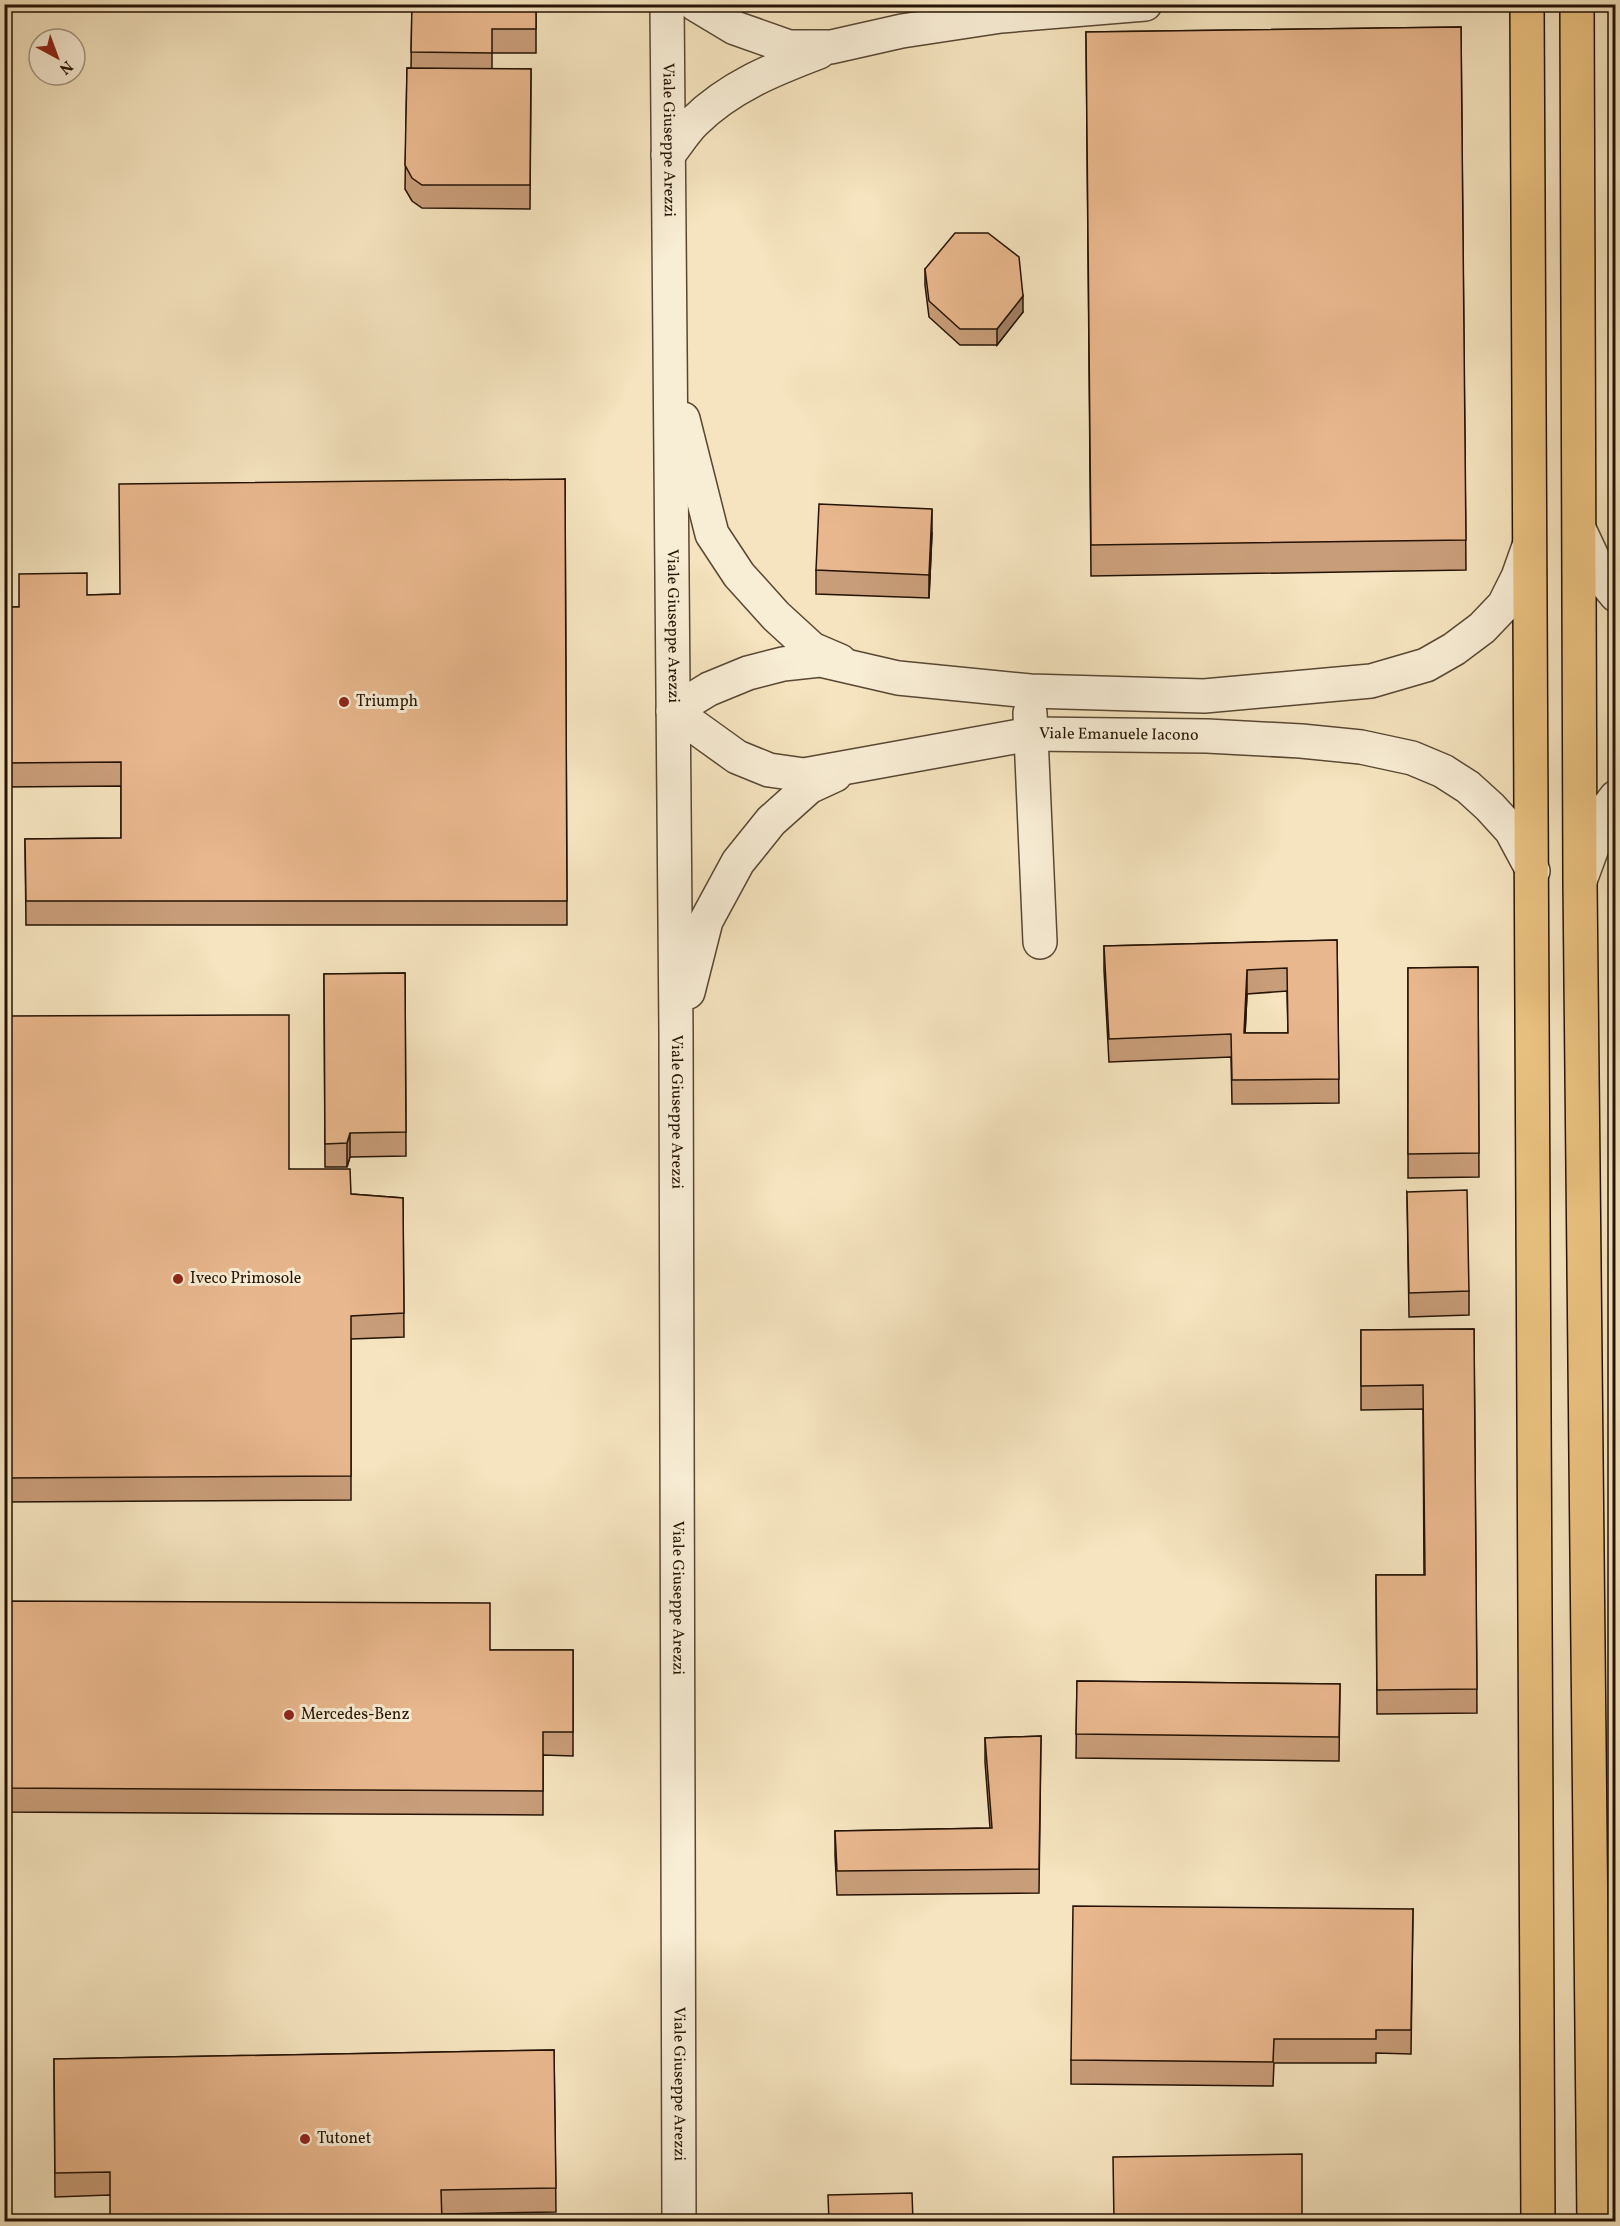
<svg xmlns="http://www.w3.org/2000/svg" width="1620" height="2226" font-family="Vollkorn,serif">
<style>
.lines{fill:none;stroke-linecap:round;stroke-linejoin:round}
.minor-casing{stroke:#594733;stroke-width:36}
.primary-casing{stroke:#251304;stroke-width:36}
.minor{stroke:#f8edd5;stroke-width:33}
.primary{stroke:#eac280;stroke-width:33}
.wall{fill:#c89d79;stroke:#251304;stroke-width:1.5;fill-rule:evenodd}
.shaded-wall{fill:#a38063;stroke:#251304;stroke-width:1.5}
.building{fill:#e9b78d;stroke:#251304;stroke-width:1.5;fill-rule:evenodd}
.poi-dot{fill:#8f2418;stroke:#f8edd5;stroke-width:2}
.labels{text-anchor:middle;dominant-baseline:central;stroke-width:6;stroke-linejoin:round;paint-order:stroke}
.street-label{font-size:16px;fill:#251304;stroke:#f8edd5}
.poi-label{font-size:16px;fill:#251304;stroke:#f8edd5;text-anchor:start}
</style>
<rect width="100%" height="100%" fill="#f5e4bf"/>
<filter id="stains"><feTurbulence type="fractalNoise" baseFrequency=".00333" numOctaves="4"/><feColorMatrix values="0 0 0 0 .2 0 0 0 0 .09 0 0 0 0 .02 0 0 0 .5 -.17"/></filter>
<radialGradient id="worn" r=".72"><stop offset=".6" stop-color="#630" stop-opacity="0"/><stop offset="1" stop-color="#630" stop-opacity=".3"/></radialGradient>
<g class="lines">
<defs>
<g id="minor">
<path id="s1" d="M667,4L676,1034L679,2222"/>
<path d="M695,4L735,28L789,47H831L902,31L1001,16L1145,4"/>
<path d="M668,155C677,144 684,132 694,122C729,87 774,69 819,52"/>
<path d="M683,419L712,534L739,575L776,616L812,649L840,661"/>
<path d="M1580,531L1602,578L1616,595"/>
<path id="s2" d="M1529,546L1518,577L1504,605L1482,628L1454,649L1426,665L1371,681L1204,696L1030,691L898,678L820,660L783,664L748,673L709,689L673,711L737,757L769,770L804,775L1030,734L1207,736L1301,741L1361,747L1412,758L1443,771L1468,787L1490,807L1511,830L1533,871"/>
<path d="M1030,713L1040,942"/>
<path d="M1581,878L1606,810L1616,797"/>
<path d="M688,992L706,921L738,862L771,821L809,787L835,775"/>
</g>
<g id="primary">
<path d="M1527,4L1538,2222"/>
<path d="M1577,4L1580,882L1594,2222"/>
</g>
</defs>
<use href="#minor" class="minor-casing"/>
<use href="#primary" class="primary-casing"/>
<use href="#minor" class="minor"/>
<use href="#primary" class="primary"/>
</g>
<g class="wall">
<path d="M206,4H375V7Z"/>
<path d="M412,4H536V53H492V69H531L530,209L422,208L412,201L405,189L407,68H411Z"/>
<path d="M1461,27L1466,570L1091,576L1086,32Z"/>
<path d="M925,269L1023,312L997,345H960L929,317L925,285Z"/>
<path d="M565,479L567,925H26L25,839L121,838V786L4,787V607H19L87,595L120,594Z"/>
<path d="M932,533L929,598L816,594V570Z"/>
<path d="M1337,940L1339,1103L1232,1104L1231,1057L1109,1062L1104,970V946ZM1287,991L1288,1033H1245L1247,994Z"/>
<path d="M1478,967L1479,1177L1408,1178V968Z"/>
<path d="M405,973L406,1156L350,1157L347,1167H325L324,974Z"/>
<path d="M4,1016L289,1169L351,1194L403,1198L404,1337L351,1339V1500L4,1502Z"/>
<path d="M1407,1192L1469,1291V1315L1409,1317Z"/>
<path d="M1474,1329L1477,1713L1377,1714L1376,1575H1424L1423,1409L1361,1410V1330Z"/>
<path d="M4,1601L490,1650H573V1756L543,1755V1815L4,1812Z"/>
<path d="M1077,1681L1340,1684L1339,1761L1076,1758Z"/>
<path d="M1041,1736L1039,1893L837,1895L835,1855V1831L990,1828L985,1762V1738Z"/>
<path d="M1413,1909L1411,2054L1376,2053V2063H1274L1273,2086L1071,2084V2060Z"/>
<path d="M554,2050L556,2212L442,2214L110,2195L55,2197L54,2059Z"/>
</g>
<g class="shaded-wall">
<path d="M1023,296V312L997,345V329Z"/>
<path d="M932,509V533L929,598V575Z"/>
<path d="M1247,970V994L1244,1057V1033Z"/>
<path d="M350,1133V1157L347,1167V1143Z"/>
</g>
<g class="building">
<path d="M412,4H536V29H492V53L411,52Z"/>
<path d="M1461,27L1466,540L1091,545L1086,32Z"/>
<path d="M407,68L531,69L530,185H422L412,178L405,165Z"/>
<path d="M955,233H988L1019,257L1023,296L997,329H960L929,301L925,269Z"/>
<path d="M565,479L567,901H26L25,839L121,838V762L4,763V607H19V574L87,573V595L120,594L119,484Z"/>
<path d="M819,504L932,509L929,575L816,570Z"/>
<path d="M1337,940L1339,1079L1232,1080L1231,1034L1109,1039L1104,946ZM1287,968L1288,1033H1244L1247,970Z"/>
<path d="M1478,967L1479,1153L1408,1154V968Z"/>
<path d="M405,973L406,1132L350,1133L347,1143L325,1144L324,974Z"/>
<path d="M289,1015V1169H350L351,1194L403,1198L404,1313L351,1316V1476L4,1478V1016Z"/>
<path d="M1467,1190L1469,1291L1409,1293L1407,1192Z"/>
<path d="M1474,1329L1477,1689L1377,1690L1376,1575H1425L1423,1385L1361,1386V1330Z"/>
<path d="M4,1601L490,1603V1650H573V1732H543V1791L4,1788Z"/>
<path d="M1077,1681L1340,1684L1339,1737L1076,1734Z"/>
<path d="M1041,1736L1039,1869L837,1871L835,1831L992,1828L985,1738Z"/>
<path d="M1073,1906L1413,1909L1411,2030H1376V2039H1274L1273,2062L1071,2060Z"/>
<path d="M554,2050L556,2188L441,2190L442,2222H110V2172L55,2173L54,2059Z"/>
<path d="M1302,2154V2222H1114L1113,2157Z"/>
<path d="M912,2193L913,2222H829L828,2195Z"/>
</g>
<g class="poi-dot">
<circle cx="344" cy="702" r="6"/>
<circle cx="178" cy="1279" r="6"/>
<circle cx="289" cy="1715" r="6"/>
<circle cx="305" cy="2139" r="6"/>
</g>
<g class="labels">
<g class="street-label">
<text stroke="none"><textPath href="#s1" startOffset="136">Viale Giuseppe Arezzi</textPath></text>
<text stroke="none"><textPath href="#s1" startOffset="622">Viale Giuseppe Arezzi</textPath></text>
<text stroke="none"><textPath href="#s2" startOffset="1400">Viale Emanuele Iacono</textPath></text>
<text stroke="none"><textPath href="#s1" startOffset="1108">Viale Giuseppe Arezzi</textPath></text>
<text stroke="none"><textPath href="#s1" startOffset="1594">Viale Giuseppe Arezzi</textPath></text>
<text stroke="none"><textPath href="#s1" startOffset="2080">Viale Giuseppe Arezzi</textPath></text>
</g>
<g class="poi-label">
<text x="356" y="702">Triumph</text>
<text x="190" y="1279">Iveco Primosole</text>
<text x="301" y="1715">Mercedes-Benz</text>
<text x="317" y="2139">Tutonet</text>
</g>
</g>
<rect width="1620" height="2226" fill="none" stroke="#f5e4bf" stroke-width="24"/>
<rect x="6" y="6" width="1608" height="2214" fill="none" stroke="#251304" stroke-width="3"/>
<rect x="12" y="12" width="1596" height="2202" fill="none" stroke="#251304" stroke-width="1.5"/>
<g transform="translate(57 57) rotate(139)"><circle r="28" fill="#f8edd5" stroke="#a49681" stroke-width="1.5"/>
<path d="M0-4.5L10 22L0 15L-10 22Z" fill="#8f2418"/>
<text y="-9" font-size="16" font-weight="bold" text-anchor="middle" fill="#251304">N</text>
</g>
<rect width="100%" height="100%" filter="url(#stains)"/>
<rect width="100%" height="100%" fill="url(#worn)"/>
</svg>
